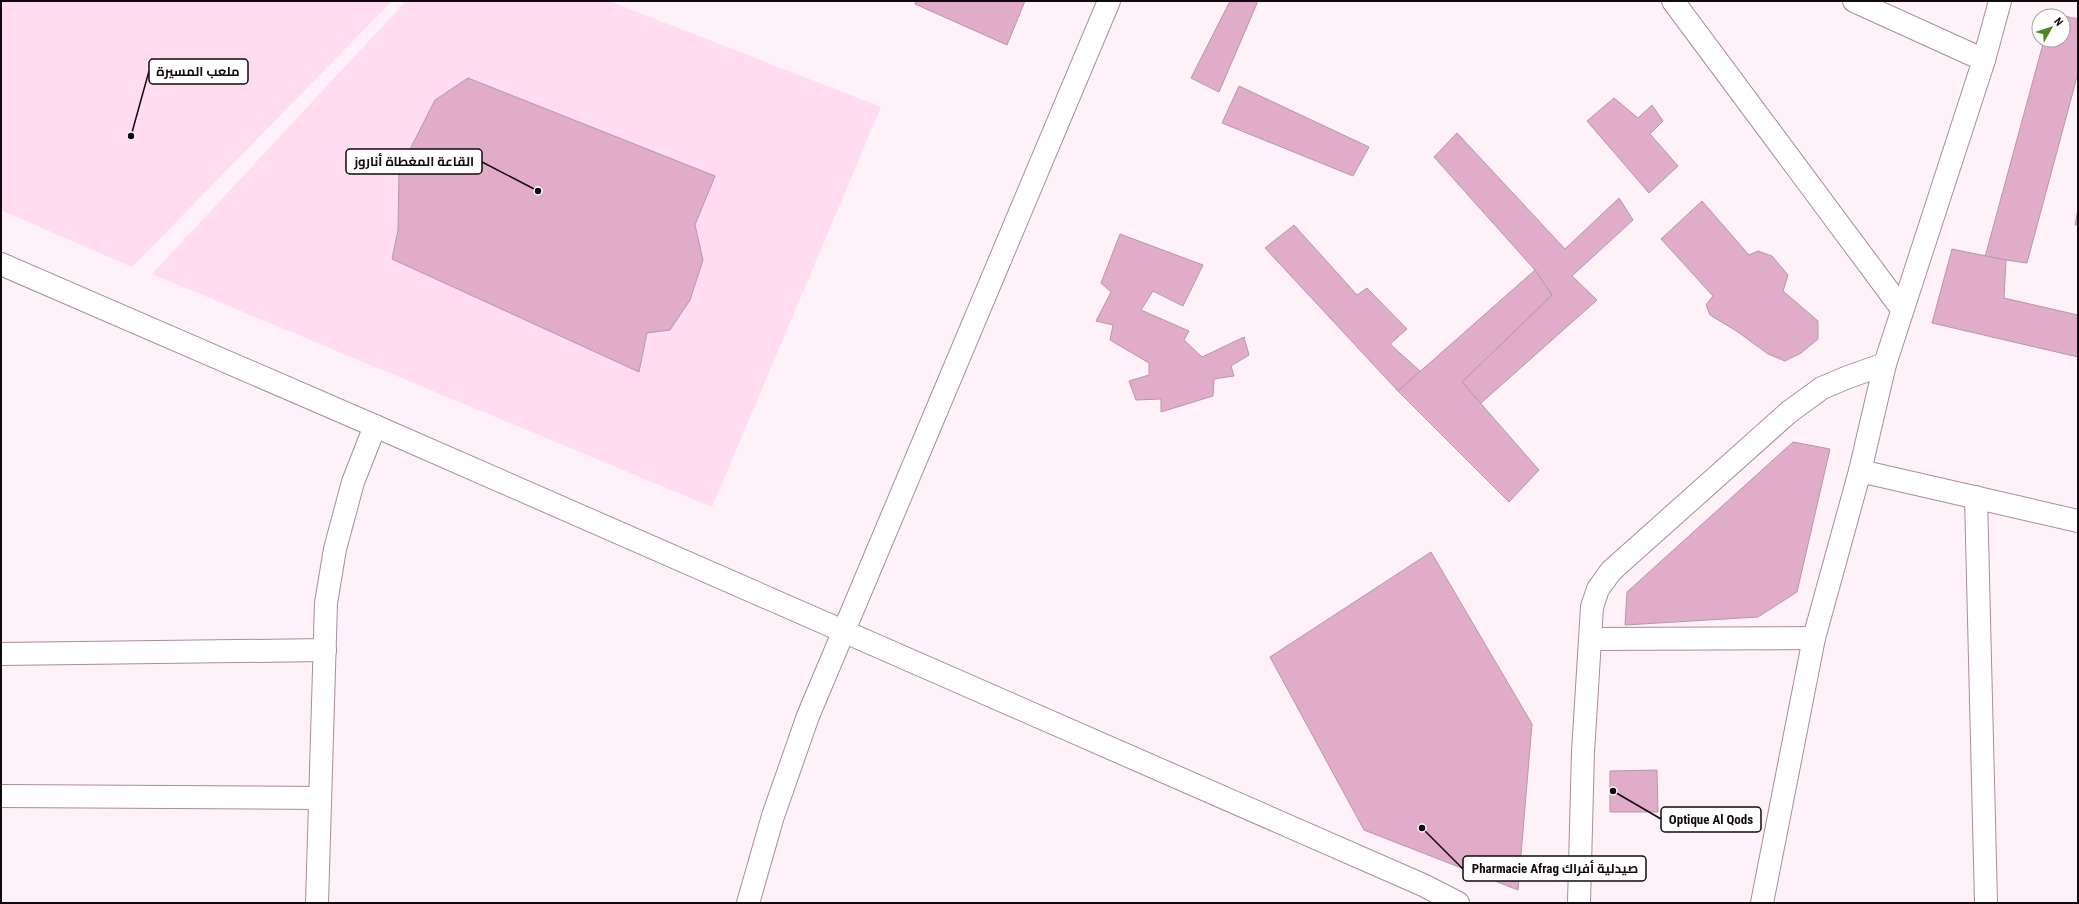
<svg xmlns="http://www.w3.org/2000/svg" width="2079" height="904" font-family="'Roboto Condensed',Cairo,sans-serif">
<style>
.green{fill:#ffdcef}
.building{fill:#e0acc9;stroke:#b598a8}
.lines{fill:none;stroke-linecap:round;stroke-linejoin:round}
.street-casing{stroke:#a88c9c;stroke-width:24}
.street{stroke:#fff;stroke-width:22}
.leader{fill:none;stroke:#12090e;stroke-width:1.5}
.callout-dot{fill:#12090e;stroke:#fff;stroke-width:1.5}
.callout{fill:#fff;stroke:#12090e;stroke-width:1.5}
.callout-label{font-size:13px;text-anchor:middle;font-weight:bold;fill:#12090e}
</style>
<rect width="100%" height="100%" fill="#fef1f8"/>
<g class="green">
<path d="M1,1H392L132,267L1,210Z"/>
<path d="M406,1H609L881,107L712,507L152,274Z"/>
</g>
<g class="building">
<path d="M916,1H1025L1007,45L915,4Z"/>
<path d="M1230,1H1258L1219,92L1191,78Z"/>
<path d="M2051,13L2078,19V73L2027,263L1985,257L2044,40H2063V16H2050Z"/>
<path d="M468,78L715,176L695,225L703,260L690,300L670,330L647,333L639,372L392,259L398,230L399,171L435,100Z"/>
<path d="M1239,86L1369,147L1353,176L1222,123Z"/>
<path d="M1614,98L1638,118L1652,105L1663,121L1650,134L1678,166L1649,193L1587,121Z"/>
<path d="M1457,133L1565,249L1619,198L1633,220L1572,276L1597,300L1480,404L1462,382L1552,295L1535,270L1434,157Z"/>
<path d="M1702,201L1749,255L1758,251L1772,256L1788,275L1783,291L1818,321V339L1801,353L1785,361L1768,354L1738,332L1710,315L1706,305L1713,296L1661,239Z"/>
<path d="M2078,209V225H2075Z"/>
<path d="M1294,225L1357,295L1367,288L1407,329L1390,344L1421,372L1398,391L1265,248Z"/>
<path d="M1120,234L1203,265L1183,306L1153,291L1141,310L1189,331L1184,340L1202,357L1244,337L1249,355L1231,366L1234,376L1214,379L1213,396L1161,412V399L1136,400L1129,381L1149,375V363L1110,340L1113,325L1096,321L1111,292L1101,283Z"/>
<path d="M1952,249L2006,260L2004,298L2078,315V357L1932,323Z"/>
<path d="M1535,270L1552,295L1462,382L1539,470L1509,502L1398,391Z"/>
<path d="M1793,442L1830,449L1797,592L1758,617L1625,625L1627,592Z"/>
<path d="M1431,552L1532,724L1518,890L1364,830L1270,657Z"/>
<path d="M1657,770L1658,812H1610V771Z"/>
</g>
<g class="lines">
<defs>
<g id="street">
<path d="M1673,1L1902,309"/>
<path d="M1854,1L1984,60"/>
<path d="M1,264L375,426L1423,885L1458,903"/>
<path d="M1860,471L2078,521"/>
<path d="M1976,497L1986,903"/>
<path d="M1591,639L1814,638"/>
<path d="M1,654L325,650"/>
<path d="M1,796L320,798"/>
<path d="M317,903L326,603L335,549L353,482L375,426"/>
<path d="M748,903L773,816L808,716L1109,1"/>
<path d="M1579,903L1583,752L1592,607L1598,589L1611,571L1789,412L1822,388L1848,377L1885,364"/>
<path d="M1762,903L1814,638L1860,471L1885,364L1984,60L2000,1"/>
</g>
</defs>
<use href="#street" class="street-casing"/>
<use href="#street" class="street"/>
</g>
<path class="leader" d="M131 136L149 71M538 191L482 162M1613 791L1661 819M1422 828L1463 869"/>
<g class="callout-dot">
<circle cx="131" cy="136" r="4"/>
<circle cx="538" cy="191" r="4"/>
<circle cx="1613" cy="791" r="4"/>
<circle cx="1422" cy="828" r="4"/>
</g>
<g class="callout">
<rect x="149" y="59" width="99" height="25" rx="4"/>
<rect x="346" y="149" width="136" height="25" rx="4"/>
<rect x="1661" y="807" width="100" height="25" rx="4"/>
<rect x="1463" y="856" width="183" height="25" rx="4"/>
</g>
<g class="callout-label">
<text x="198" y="76">ملعب المسيرة</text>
<text x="414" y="166">القاعة المغطاة أناروز</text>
<text x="1711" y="824">Optique Al Qods</text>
<text x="1555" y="873">Pharmacie Afrag صيدلية أفراك</text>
</g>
<rect width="2079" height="904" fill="none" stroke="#12090e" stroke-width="4"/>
<g transform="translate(2051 28) rotate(51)"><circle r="19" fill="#ffffff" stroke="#a09d9f"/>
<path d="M0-3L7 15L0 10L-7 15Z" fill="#4f8620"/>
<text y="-6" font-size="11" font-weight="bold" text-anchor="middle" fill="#12090e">N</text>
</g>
</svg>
